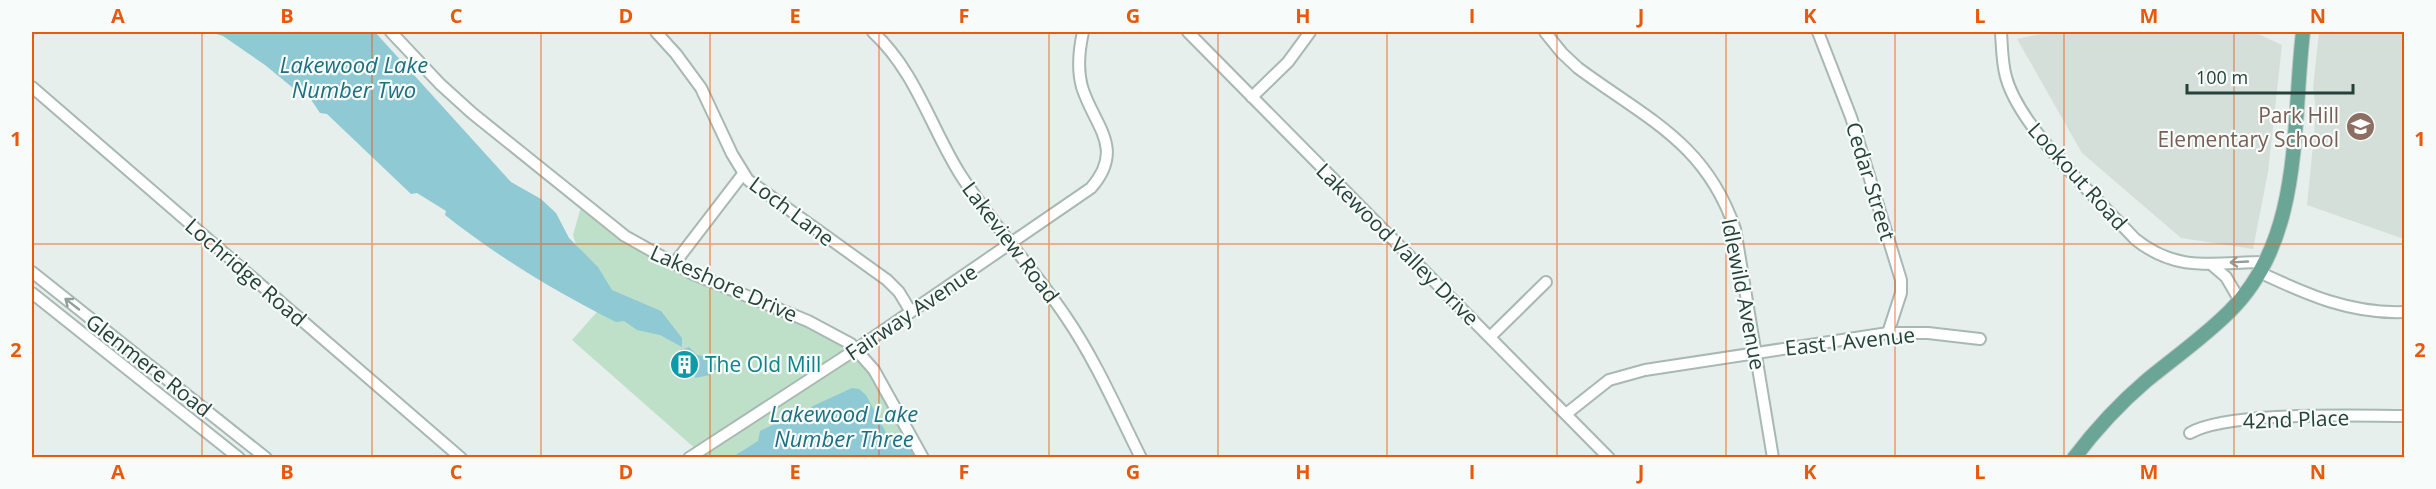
<svg xmlns="http://www.w3.org/2000/svg" width="2436" height="489" font-family="'Open Sans',sans-serif">
<style>
.built{fill:#d4dfda}
.green{fill:#bfe0c8}
.water{fill:#8ec9d4}
.lines{fill:none;stroke-linecap:round;stroke-linejoin:round}
.minor-casing{stroke:#a8b8b2;stroke-width:14}
.major-casing{stroke:#c2cac8;stroke-width:16}
.minor{stroke:#fff;stroke-width:10}
.major{stroke:#6aa596;stroke-width:14}
.oneway{stroke:#92a09c}
.grid{fill:none;stroke:#e8590c;stroke-width:1.5;stroke-opacity:0.55}
.labels{text-anchor:middle;dominant-baseline:central;stroke-width:4.5;stroke-linejoin:round;paint-order:stroke}
.education-label{font-size:21px;fill:#785e54;stroke:#f7fbf9;text-anchor:end}
.street-label{font-size:21px;fill:#24423a;stroke:#f7fbf9}
.culture-label{font-size:21px;fill:#0d838f;stroke:#f7fbf9;text-anchor:start}
.water-label{font-size:22px;font-style:italic;fill:#1c6f80;stroke:#f7fbf9}
.neatline{fill:none;stroke:#e8590c;stroke-width:2}
.grid-label{font-size:20px;text-anchor:middle;font-weight:bold;fill:#e8590c}
</style>
<rect width="100%" height="100%" fill="#e6efeb"/>
<g class="built">
<path d="M2051,32H2254L2282,45L2268,172L2253,249L2181,238L2082,153L2017,39Z"/>
<path d="M2319,32H2404V239L2307,205L2313,145L2316,110L2313,88Z"/>
</g>
<path class="green" d="M582,203L643,247L808,321L858,351L921,457H689L698,451L572,340L597,312L607,282L576,245L573,235Z"/>
<g class="water">
<path d="M210,32H375L511,182L541,199L556,213L569,238L598,267L612,290L661,311L682,338V347L660,335L637,330L624,321L616,322C556,292 498,257 445,215L446,211L417,193L411,194L327,114L320,113L306,92L293,88L265,65L223,36Z"/>
<path d="M689,347L697,355L709,357L718,367L710,375L695,378V371L682,360L680,350Z"/>
<path d="M852,388L859,389L866,395L890,440L906,438L916,457L731,458L758,441L760,431L776,423L782,424L815,405Z"/>
</g>
<g class="lines">
<defs>
<g id="minor">
<path d="M391,32L440,84L472,113L625,236L693,274L808,321L851,344L874,370L923,458"/>
<path d="M656,32L676,54L701,88L732,154L748,180L887,280L899,292L911,312"/>
<path d="M873,32C916,72 930,126 960,174C992,224 1033,268 1066,317C1096,361 1117,410 1141,458"/>
<path d="M1188,32L1609,458"/>
<path d="M1545,32L1562,53L1578,68C1647,119 1706,143 1735,229L1773,458"/>
<path d="M1818,32L1851,117L1901,280V293L1888,333"/>
<path d="M2001,32C2002,47 2002,63 2006,77C2020,129 2097,198 2135,239C2178,274 2216,262 2266,262"/>
<path d="M32,87L461,458"/>
<path d="M1252,97L1288,62L1310,32"/>
<path d="M674,264L743,174"/>
<path d="M2212,265L2226,277L2240,301"/>
<path d="M32,272L266,458"/>
<path d="M2261,273C2308,295 2351,314 2404,312"/>
<path d="M32,293L239,458"/>
<path d="M1490,337L1546,282"/>
<path d="M1566,414L1609,380L1645,370L1888,333H1928L1980,339"/>
<path d="M2190,433C2228,411 2356,416 2404,416"/>
<path d="M689,458L855,350L1091,188C1126,148 1094,126 1082,87C1077,69 1079,50 1083,32"/>
</g>
<path id="major" d="M2074,458C2096,429 2119,404 2146,381C2174,358 2204,337 2230,311C2303,239 2292,126 2303,32"/>
</defs>
<use href="#minor" class="minor-casing"/>
<use href="#major" class="major-casing"/>
<use href="#minor" class="minor"/>
<use href="#major" class="major"/>
</g>
<defs><path id="oneway-shaft" d="M-6 0H5M1.5-3L5.5 0L1.5 3" fill="none" stroke-width="1.6" stroke-linecap="round" stroke-linejoin="round" transform="scale(1.5)"/></defs>
<g class="oneway">
<use href="#oneway-shaft" transform="translate(2239 262) rotate(177)"/>
<use href="#oneway-shaft" transform="translate(72 304) rotate(-142)"/>
</g>
<path class="grid" d="M202,32V458M372,32V458M541,32V458M710,32V458M879,32V458M1049,32V458M1218,32V458M1387,32V458M1557,32V458M1726,32V458M1895,32V458M2064,32V458M2234,32V458M32,244H2404"/>
<defs>
<symbol id="school-disc" viewBox="-11 -11 22 22"><circle r="9.5" fill="#8d6e63" stroke="#f7fbf9"/><path d="M0-5L7-2L0 1L-7-2ZM-4 1L0 2.5L4 1V4Q0 6-4 4Z" fill="#fff"/></symbol>
<symbol id="building-disc" viewBox="-11 -11 22 22"><circle r="9.5" fill="#0f9aa8" stroke="#f7fbf9"/><path d="M-4-6H4V6H1V3H-1V6H-4ZM-2.5-4.3h1.7v1.8h-1.7ZM.8-4.3h1.7v1.8H.8ZM-2.5-1h1.7V.8h-1.7ZM.8-1h1.7V.8H.8Z" fill="#fff"/></symbol>
</defs>
<g fill-rule="evenodd">
<use href="#school-disc" x="2344" y="110" width="33" height="33"/>
<use href="#building-disc" x="668" y="348" width="33" height="33"/>
</g>
<g class="labels">
<g class="education-label">
<text x="2339" y="115">Park Hill<tspan x="2339" dy="24">Elementary School</tspan></text>
</g>
<g class="street-label">
<text transform="translate(2078 176) rotate(48)">Lookout Road</text>
<text transform="translate(1871 181) rotate(73)">Cedar Street</text>
<text transform="translate(792 211) rotate(37)">Loch Lane</text>
<text transform="translate(1011 242) rotate(53)">Lakeview Road</text>
<text transform="translate(1398 244) rotate(45)">Lakewood Valley Drive</text>
<text transform="translate(246 272) rotate(41)">Lochridge Road</text>
<text transform="translate(724 283) rotate(24)">Lakeshore Drive</text>
<text transform="translate(1744 294) rotate(79)">Idlewild Avenue</text>
<text transform="translate(911 312) rotate(-34)">Fairway Avenue</text>
<text transform="translate(1850 341) rotate(-6)">East I Avenue</text>
<text transform="translate(149 365) rotate(38)">Glenmere Road</text>
<text transform="translate(2296 419) rotate(-2)">42nd Place</text>
</g>
<g class="culture-label">
<text x="705" y="364">The Old Mill</text>
</g>
<g class="water-label">
<text x="354" y="64">Lakewood Lake<tspan x="354" dy="25">Number Two</tspan></text>
<text x="844" y="413">Lakewood Lake<tspan x="844" dy="25">Number Three</tspan></text>
</g>
</g>
<rect width="2436" height="489" fill="none" stroke="#f7fbf9" stroke-width="66"/>
<path d="M2187 84v9h166v-9" fill="none" stroke="#24423a" stroke-width="3"/>
<text x="2196" y="84" font-size="18" fill="#24423a" stroke="#f7fbf9" stroke-width="4.5" paint-order="stroke">100 m</text>
<rect x="33" y="33" width="2370" height="423" class="neatline"/>
<g class="grid-label">
<text x="118" y="23">A</text>
<text x="287" y="23">B</text>
<text x="456" y="23">C</text>
<text x="626" y="23">D</text>
<text x="795" y="23">E</text>
<text x="964" y="23">F</text>
<text x="1133" y="23">G</text>
<text x="1303" y="23">H</text>
<text x="1472" y="23">I</text>
<text x="1641" y="23">J</text>
<text x="1810" y="23">K</text>
<text x="1980" y="23">L</text>
<text x="2149" y="23">M</text>
<text x="2318" y="23">N</text>
<text x="16" y="146">1</text>
<text x="2420" y="146">1</text>
<text x="16" y="357">2</text>
<text x="2420" y="357">2</text>
<text x="118" y="479">A</text>
<text x="287" y="479">B</text>
<text x="456" y="479">C</text>
<text x="626" y="479">D</text>
<text x="795" y="479">E</text>
<text x="964" y="479">F</text>
<text x="1133" y="479">G</text>
<text x="1303" y="479">H</text>
<text x="1472" y="479">I</text>
<text x="1641" y="479">J</text>
<text x="1810" y="479">K</text>
<text x="1980" y="479">L</text>
<text x="2149" y="479">M</text>
<text x="2318" y="479">N</text>
</g>
</svg>
